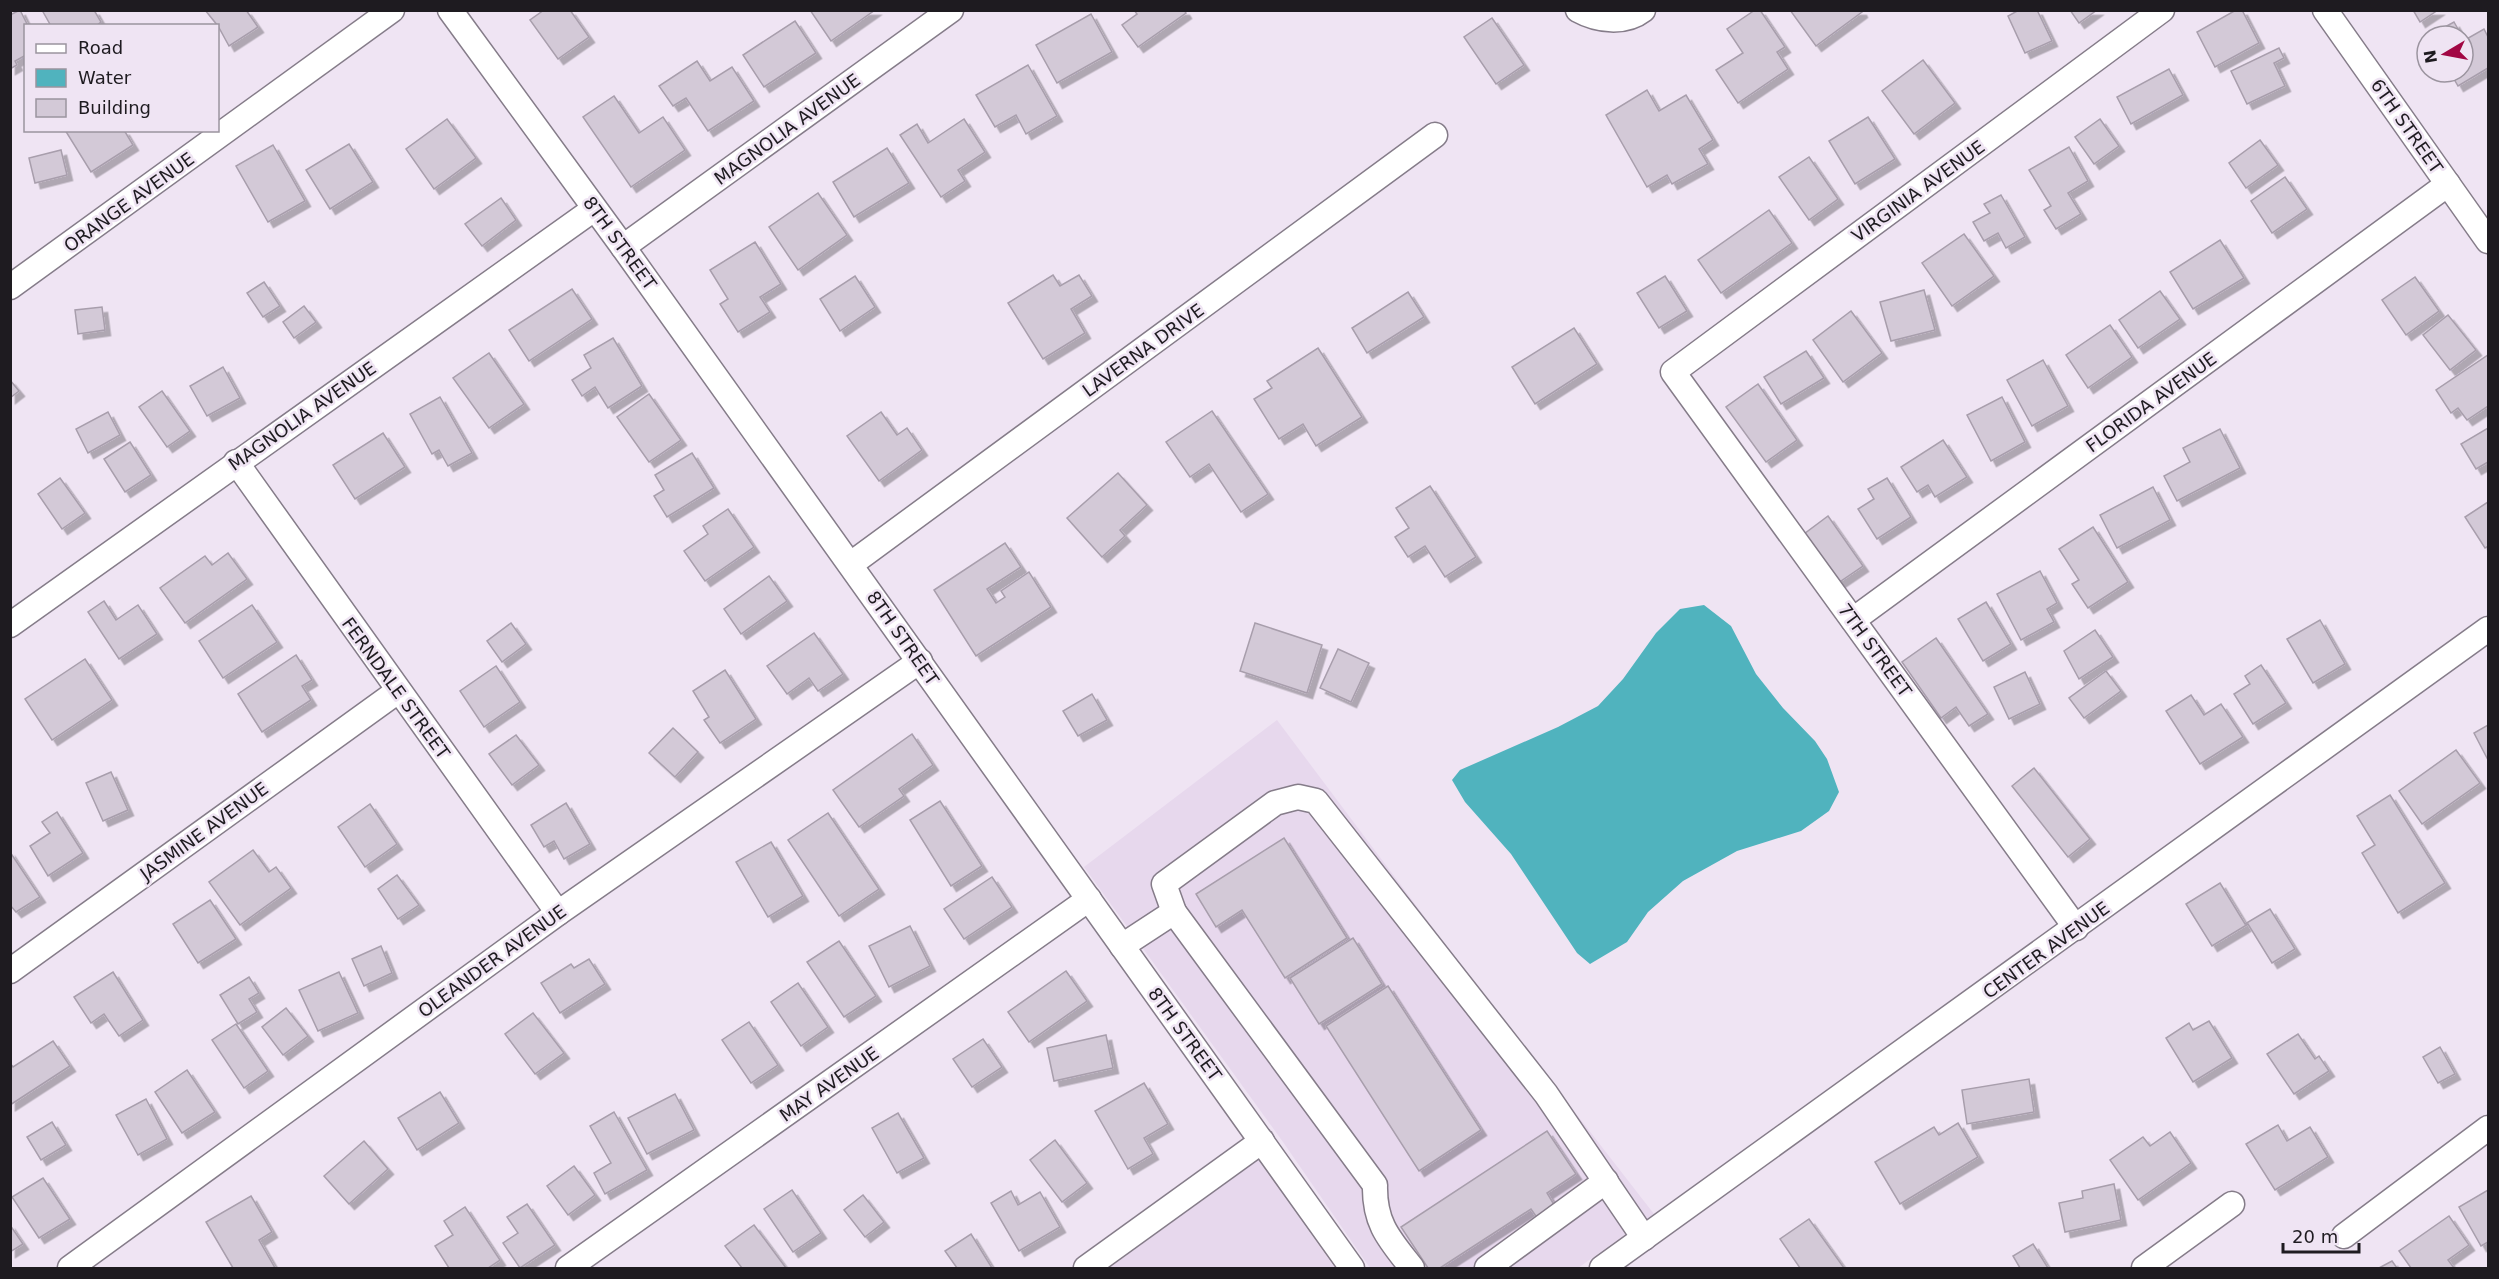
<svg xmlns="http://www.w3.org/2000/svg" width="2499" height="1279" font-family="'DejaVu Sans',sans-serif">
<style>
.built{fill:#e7d8ed}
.water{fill:#50b3be}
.building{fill:#d3c9d7;stroke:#a89eac;stroke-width:1.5;filter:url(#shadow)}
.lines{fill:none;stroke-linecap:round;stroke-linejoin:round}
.minor-casing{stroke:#857c89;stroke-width:27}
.minor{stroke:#fff;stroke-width:24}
.labels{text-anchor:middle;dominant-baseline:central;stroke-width:5;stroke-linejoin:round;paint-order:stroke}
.street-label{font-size:18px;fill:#1e1b20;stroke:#efe4f3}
</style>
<defs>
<filter id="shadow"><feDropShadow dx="5.5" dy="5.5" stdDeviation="0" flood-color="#0004"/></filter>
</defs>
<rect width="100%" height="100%" fill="#efe4f3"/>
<g class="built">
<path d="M1277,720L1466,972L1654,1214L1578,1268H1370L1283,1142L1084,867Z"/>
<path d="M1258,1160L1335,1268H1109Z"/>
</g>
<path class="water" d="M1704,605L1731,626L1756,674L1783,708L1815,741L1827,759L1839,792L1829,811L1801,831L1737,851L1683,881L1648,912L1627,942L1590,964L1577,953L1511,854L1465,802L1452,780L1460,770L1558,727L1598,706L1623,679L1656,633L1680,609Z"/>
<g class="building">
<path d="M20,10L28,26H26V55L15,61L17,65L10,69V15Z"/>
<path d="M42,10H94L101,22L96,26H51Z"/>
<path d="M205,10H246L258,27L229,46L218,26Z"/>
<path d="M544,10H570L589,37L558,59L530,20Z"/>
<path d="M810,10H875L831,41Z"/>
<path d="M1134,10H1184L1186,13L1138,47L1122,25L1137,14Z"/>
<path d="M1755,10H1760L1785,47L1777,52L1788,69L1738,103L1716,70L1743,53L1727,29Z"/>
<path d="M1790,10H1861L1862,12L1816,46Z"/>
<path d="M2019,10H2037L2052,41L2025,53L2008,16Z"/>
<path d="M2070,10H2097L2079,23Z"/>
<path d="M2236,10H2242L2259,43L2215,67L2197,32Z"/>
<path d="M2413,10H2438L2420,22Z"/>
<path d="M1091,14L1112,52L1057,83L1036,45Z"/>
<path d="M1492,18L1524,65L1496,84L1464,37Z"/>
<path d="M795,21L816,53L764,87L743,55Z"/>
<path d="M2454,22L2462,36H2430V35Z"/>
<path d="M2484,29L2488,37V68L2458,86L2450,72H2463V37L2465,40Z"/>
<path d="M2279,48L2284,58L2274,63L2285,86L2247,104L2231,71Z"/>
<path d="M1923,60L1955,103L1914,134L1882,91Z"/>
<path d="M697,61L710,81L732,67L754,101L708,131L686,98L673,106L659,86Z"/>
<path d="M1028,65L1057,116L1026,134L1016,115L995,127L976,95Z"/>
<path d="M2169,69L2183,95L2131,124L2117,97Z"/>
<path d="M1647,90L1659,111L1686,95L1713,140L1699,149L1708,164L1672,184L1667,175L1647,187L1606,115Z"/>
<path d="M614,96L639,133L663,117L685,150L631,187L583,117Z"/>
<path d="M1868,117L1895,159L1855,184L1829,141Z"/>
<path d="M447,119L476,158L434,189L406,149Z"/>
<path d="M964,119L985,152L958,170L965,181L941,197L900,135L917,124L928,143Z"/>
<path d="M2100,119L2119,146L2094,164L2075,137Z"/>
<path d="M65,130H124L133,145L91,172Z"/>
<path d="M2260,140L2278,165L2246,188L2229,163Z"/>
<path d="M349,144L373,182L330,209L306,170Z"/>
<path d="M273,145L305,201L268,222L236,166Z"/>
<path d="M2069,147L2088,181L2068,193L2081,214L2056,229L2044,210L2051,206L2029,170Z"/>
<path d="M887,148L909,183L854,217L833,182Z"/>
<path d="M61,150L67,175L35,183L29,158Z"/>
<path d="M1809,157L1838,199L1809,220L1779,177Z"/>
<path d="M2285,177L2307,209L2272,233L2251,201Z"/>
<path d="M818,193L847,235L798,270L769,227Z"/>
<path d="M2001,195L2025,237L2006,248L1998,233L1984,241L1973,222L1990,213L1984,204Z"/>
<path d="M501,198L516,220L482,246L465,224Z"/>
<path d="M1769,210L1792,243L1721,293L1698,260Z"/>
<path d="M1964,234L1994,276L1952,306L1922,263Z"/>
<path d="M2220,240L2244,278L2193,309L2170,272Z"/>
<path d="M755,242L781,284L760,297L770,312L738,332L720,304L728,299L710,270Z"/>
<path d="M1053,275L1060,286L1079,275L1092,296L1071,309L1085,333L1043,359L1008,303Z"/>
<path d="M855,276L875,307L840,331L820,299Z"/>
<path d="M1665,276L1687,311L1659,328L1637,293Z"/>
<path d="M2415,277L2439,311L2406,335L2382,300Z"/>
<path d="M264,282L280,306L263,317L247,293Z"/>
<path d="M572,289L592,319L529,361L509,330Z"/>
<path d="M1924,290L1935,330L1891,341L1880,302Z"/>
<path d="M2160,291L2180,319L2138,348L2119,320Z"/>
<path d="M1408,292L1424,317L1367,353L1352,328Z"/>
<path d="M304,306L316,322L294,338L283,322Z"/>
<path d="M102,307L105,330L78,334L75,310Z"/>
<path d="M1851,311L1882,353L1843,382L1813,340Z"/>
<path d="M2448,315L2476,350L2450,370L2423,335Z"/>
<path d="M2110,325L2132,357L2088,388L2066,355Z"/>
<path d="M1574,328L1597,364L1535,404L1512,367Z"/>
<path d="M613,338L642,386L608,408L595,387L582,396L572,380L591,368L584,355Z"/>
<path d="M1318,348L1362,417L1316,446L1303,424L1279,439L1254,399L1272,388L1267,381Z"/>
<path d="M1806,351L1824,378L1781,404L1764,377Z"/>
<path d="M489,353L524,404L489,428L453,378Z"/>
<path d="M2488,355V406L2467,420L2458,408L2451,413L2436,390Z"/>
<path d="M2043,360L2068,406L2032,426L2007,380Z"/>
<path d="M223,367L240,398L207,416L190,386Z"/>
<path d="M10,380L19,391L10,398Z"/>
<path d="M1758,384L1797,440L1766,462L1726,407Z"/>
<path d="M162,391L190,431L167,447L139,407Z"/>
<path d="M649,394L681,440L649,462L617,417Z"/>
<path d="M440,397L472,453L448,466L439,450L432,454L410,414Z"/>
<path d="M2002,397L2025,442L1991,461L1967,415Z"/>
<path d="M1212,411L1268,494L1241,512L1209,464L1190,477L1166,442Z"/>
<path d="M108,412L120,435L88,453L76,429Z"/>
<path d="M881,412L897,435L907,428L922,450L879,481L847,436Z"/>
<path d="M2488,428V462L2476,469L2461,444Z"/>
<path d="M2220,429L2240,468L2177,501L2164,476L2190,462L2183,448Z"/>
<path d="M383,433L405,467L355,499L333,465Z"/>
<path d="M1943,440L1967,477L1935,497L1928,485L1917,492L1901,467Z"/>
<path d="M130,442L151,475L125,492L104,459Z"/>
<path d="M692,453L714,488L667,517L654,496L664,490L655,475Z"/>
<path d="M1118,473L1147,505L1120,530L1125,536L1102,557L1067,518Z"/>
<path d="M60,478L85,513L62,529L38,494Z"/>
<path d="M1887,478L1911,517L1877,539L1858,509L1874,499L1868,489Z"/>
<path d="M1430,486L1476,557L1445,577L1425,546L1408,557L1395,537L1409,528L1396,508Z"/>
<path d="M2153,487L2170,520L2117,548L2100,515Z"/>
<path d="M2488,502V546L2485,548L2465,517Z"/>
<path d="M728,509L754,547L705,581L684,551L708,534L703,526Z"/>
<path d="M1828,516L1863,566L1838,583L1804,534Z"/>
<path d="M2093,527L2128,582L2088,608L2072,584L2079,580L2059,549Z"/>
<path d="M1005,543L1021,567L987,589L996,603L1005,597L1001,591L1029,572L1051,607L976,656L934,590Z"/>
<path d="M228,553L247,579L185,623L160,588L205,556L212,565Z"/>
<path d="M2040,571L2057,603L2047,609L2054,622L2021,640L1997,594Z"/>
<path d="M769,576L787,601L741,634L724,609Z"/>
<path d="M104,601L116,620L138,605L157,634L119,659L88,612Z"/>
<path d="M1986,602L2011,644L1983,661L1958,619Z"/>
<path d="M252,605L277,642L223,678L199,641Z"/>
<path d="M2320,620L2345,664L2313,683L2287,639Z"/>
<path d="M511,623L526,644L502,662L487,641Z"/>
<path d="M1255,623L1322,645L1307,693L1240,671Z"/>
<path d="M2095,630L2113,657L2079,679L2064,651Z"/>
<path d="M814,633L843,674L818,691L809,678L787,694L767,666Z"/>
<path d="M1936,638L1988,714L1969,726L1956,707L1941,718L1902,662Z"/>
<path d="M1338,649L1369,663L1351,702L1320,688Z"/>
<path d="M296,655L312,680L302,686L311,700L262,732L238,694Z"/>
<path d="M85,659L112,700L52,740L25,699Z"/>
<path d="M2261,665L2286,703L2253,724L2234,694L2250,684L2245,676Z"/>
<path d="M496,666L520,702L484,727L460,691Z"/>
<path d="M725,670L756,719L720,743L704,720L709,717L693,691Z"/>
<path d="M2106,671L2121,691L2084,718L2069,698Z"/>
<path d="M2025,672L2040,704L2009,719L1994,687Z"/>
<path d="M1092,694L1107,720L1078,736L1063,711Z"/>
<path d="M2191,695L2204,715L2221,704L2243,737L2200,764L2166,711Z"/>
<path d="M2488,725V760L2474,733Z"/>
<path d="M673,728L698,752L675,777L649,753Z"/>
<path d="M912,734L933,765L899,789L904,796L859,827L833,790Z"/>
<path d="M516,735L539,765L512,785L489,754Z"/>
<path d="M2456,750L2480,783L2422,824L2399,791Z"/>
<path d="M2034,768L2090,839L2068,857L2012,786Z"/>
<path d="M111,772L128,810L103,821L86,783Z"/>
<path d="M2390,795L2445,883L2398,913L2362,853L2375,845L2357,816Z"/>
<path d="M940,801L982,866L951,886L910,820Z"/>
<path d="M566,803L590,844L564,859L554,841L544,847L531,825Z"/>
<path d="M370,804L397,844L365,867L338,827Z"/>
<path d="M57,812L83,853L48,876L30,846L50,833L42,822Z"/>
<path d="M828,813L879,889L839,916L788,840Z"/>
<path d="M1284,838L1347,938L1285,978L1242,910L1216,927L1196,894Z"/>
<path d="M771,842L803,896L768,917L736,862Z"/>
<path d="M253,850L269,872L276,867L291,888L240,925L209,882Z"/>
<path d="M10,852L40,897L16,912L10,905Z"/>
<path d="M397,875L419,905L398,919L378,889Z"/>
<path d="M992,877L1012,907L964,939L944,909Z"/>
<path d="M2220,883L2245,924L2270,909L2295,949L2272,963L2248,924L2212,946L2186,904Z"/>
<path d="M210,900L236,939L198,963L173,924Z"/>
<path d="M910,926L930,966L889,987L869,946Z"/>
<path d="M1353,938L1382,984L1319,1024L1290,978Z"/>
<path d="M839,941L876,996L844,1017L807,962Z"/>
<path d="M381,946L392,973L364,986L352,959Z"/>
<path d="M589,959L605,984L560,1013L541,983L571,964L574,968Z"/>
<path d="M1066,971L1087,1001L1029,1042L1008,1012Z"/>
<path d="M113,972L143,1020L119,1036L104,1014L91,1023L74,997Z"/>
<path d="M339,972L358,1013L318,1031L299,990Z"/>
<path d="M249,977L259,993L249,999L257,1012L238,1024L220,995Z"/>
<path d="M798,983L828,1027L801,1046L771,1002Z"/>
<path d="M1388,986L1481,1130L1419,1171L1326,1026Z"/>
<path d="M286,1008L308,1036L283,1055L262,1027Z"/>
<path d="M533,1013L564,1053L535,1074L505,1034Z"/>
<path d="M2209,1021L2232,1058L2193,1082L2166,1038L2189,1023L2193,1030Z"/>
<path d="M749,1022L778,1065L751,1083L722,1040Z"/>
<path d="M236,1024L268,1071L244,1088L212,1040Z"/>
<path d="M2298,1034L2315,1059L2319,1056L2329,1071L2294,1094L2267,1054Z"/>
<path d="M1106,1035L1113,1068L1054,1081L1047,1048Z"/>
<path d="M983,1039L1002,1067L972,1087L953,1059Z"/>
<path d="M53,1041L70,1066L10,1105V1063L13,1067Z"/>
<path d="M2440,1047L2455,1074L2438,1083L2423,1057Z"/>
<path d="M187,1070L215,1112L182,1133L155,1092Z"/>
<path d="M2029,1079L2034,1112L1967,1124L1962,1090Z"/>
<path d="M1144,1083L1168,1124L1144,1138L1153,1154L1128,1169L1095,1111Z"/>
<path d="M440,1092L459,1123L417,1150L398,1118Z"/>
<path d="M675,1094L694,1130L647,1154L628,1118Z"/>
<path d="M146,1099L167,1139L138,1155L116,1115Z"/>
<path d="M614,1112L647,1170L605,1194L594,1173L611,1163L590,1126Z"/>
<path d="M898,1113L924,1158L897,1173L872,1128Z"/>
<path d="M52,1122L66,1145L41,1160L27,1137Z"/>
<path d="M1958,1123L1978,1157L1900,1204L1875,1162L1934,1127L1939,1135Z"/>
<path d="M2278,1125L2287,1141L2310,1127L2328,1157L2275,1190L2246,1144Z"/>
<path d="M1547,1131L1576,1174L1547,1193L1556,1208L1538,1219L1531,1209L1440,1268H1428L1401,1227Z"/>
<path d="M2170,1132L2191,1163L2138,1200L2110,1160L2143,1137L2150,1146Z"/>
<path d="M1055,1140L1087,1183L1062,1202L1030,1160Z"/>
<path d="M364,1141L388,1169L349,1204L324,1176Z"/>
<path d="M574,1166L595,1195L568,1215L547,1186Z"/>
<path d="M43,1178L70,1219L39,1238L12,1197Z"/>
<path d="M2114,1184L2121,1220L2065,1232L2059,1203L2083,1198L2082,1191Z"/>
<path d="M792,1190L821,1233L793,1252L764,1209Z"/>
<path d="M2488,1190V1242L2481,1246L2459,1207Z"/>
<path d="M1011,1191L1018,1205L1040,1192L1060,1227L1019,1251L991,1203Z"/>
<path d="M863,1195L884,1222L865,1237L844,1210Z"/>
<path d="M251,1196L272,1232L259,1240L275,1268H233L206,1222Z"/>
<path d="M527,1204L555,1245L520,1268L503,1243L518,1233L507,1217Z"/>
<path d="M465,1207L500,1260L488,1268H449L435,1246L453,1235L444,1221Z"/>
<path d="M2449,1216L2469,1245L2448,1260L2454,1268H2411L2399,1251Z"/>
<path d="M1809,1219L1844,1268H1800L1780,1239Z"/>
<path d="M10,1225L23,1244L10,1252Z"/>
<path d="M754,1225L786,1268H742L725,1246Z"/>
<path d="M971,1234L992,1268H957L945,1251Z"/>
<path d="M2033,1244L2048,1268H2020L2013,1256Z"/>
<path d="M2392,1261L2397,1268H2379Z"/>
</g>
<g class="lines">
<defs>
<g id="minor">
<path d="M450,10L623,247L1352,1268"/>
<path d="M1578,10C1598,21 1625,24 1643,10"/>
<path d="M2325,10L2488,241"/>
<path d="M623,247L951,10"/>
<path d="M10,287L392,10"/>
<path d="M236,462L558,913"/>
<path d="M851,564L1435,135"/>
<path d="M1853,620L2448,184"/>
<path d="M10,625L594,209"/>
<path d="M2076,928L1673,372L2162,10"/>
<path d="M1122,946L1174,912"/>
<path d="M10,971L398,691"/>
<path d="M2344,1236L2488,1128"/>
<path d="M70,1268L558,913L920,661"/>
<path d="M568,1268L1089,899"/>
<path d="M1086,1268L1262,1141"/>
<path d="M1412,1268C1390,1240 1374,1224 1375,1185L1174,912L1164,884L1275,803L1298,797L1316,801L1546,1094L1644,1238"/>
<path d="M1487,1268L1606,1181"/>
<path d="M1602,1268L2488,629"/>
<path d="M2144,1268L2232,1204"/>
</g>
</defs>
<use href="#minor" class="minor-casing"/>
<use href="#minor" class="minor"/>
</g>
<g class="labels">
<g class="street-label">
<text transform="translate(2407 126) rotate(55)">6TH STREET</text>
<text transform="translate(787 129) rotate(-36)">MAGNOLIA AVENUE</text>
<text transform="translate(1918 191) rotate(-36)">VIRGINIA AVENUE</text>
<text transform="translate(129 202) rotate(-36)">ORANGE AVENUE</text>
<text transform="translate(620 243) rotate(54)">8TH STREET</text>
<text transform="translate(1143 350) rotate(-36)">LAVERNA DRIVE</text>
<text transform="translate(2151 402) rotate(-36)">FLORIDA AVENUE</text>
<text transform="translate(302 416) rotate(-35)">MAGNOLIA AVENUE</text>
<text transform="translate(903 638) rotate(55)">8TH STREET</text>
<text transform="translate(1875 650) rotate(54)">7TH STREET</text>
<text transform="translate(396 688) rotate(54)">FERNDALE STREET</text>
<text transform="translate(204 831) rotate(-36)">JASMINE AVENUE</text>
<text transform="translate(2046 950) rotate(-36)">CENTER AVENUE</text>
<text transform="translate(492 961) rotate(-36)">OLEANDER AVENUE</text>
<text transform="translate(1185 1034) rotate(54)">8TH STREET</text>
<text transform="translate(829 1084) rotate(-35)">MAY AVENUE</text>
</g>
</g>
<rect width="2499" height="1279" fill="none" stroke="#1e1b20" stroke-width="24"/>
<rect x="24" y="24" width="195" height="108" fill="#efe4f3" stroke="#9b949f" stroke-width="1.5"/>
<rect x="36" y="44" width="30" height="9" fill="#ffffff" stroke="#9b949f" stroke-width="1.5"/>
<text x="78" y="54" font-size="18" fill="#1e1b20">Road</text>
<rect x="36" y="69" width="30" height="18" fill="#50b3be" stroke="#9b949f" stroke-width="1.5"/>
<text x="78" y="84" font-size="18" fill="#1e1b20">Water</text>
<rect x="36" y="99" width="30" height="18" fill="#d3c9d7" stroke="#9b949f" stroke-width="1.5"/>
<text x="78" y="114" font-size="18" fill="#1e1b20">Building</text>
<g transform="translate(2445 54) rotate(260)"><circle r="28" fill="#efe4f3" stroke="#9b949f" stroke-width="1.5"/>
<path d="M0-4.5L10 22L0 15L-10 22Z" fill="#a20744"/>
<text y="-9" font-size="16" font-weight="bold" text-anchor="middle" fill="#1e1b20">N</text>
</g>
<path d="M2283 1243v9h76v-9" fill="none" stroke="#1e1b20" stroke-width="3"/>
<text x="2292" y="1243" font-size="18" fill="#1e1b20" stroke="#efe4f3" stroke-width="4.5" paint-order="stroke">20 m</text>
</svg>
